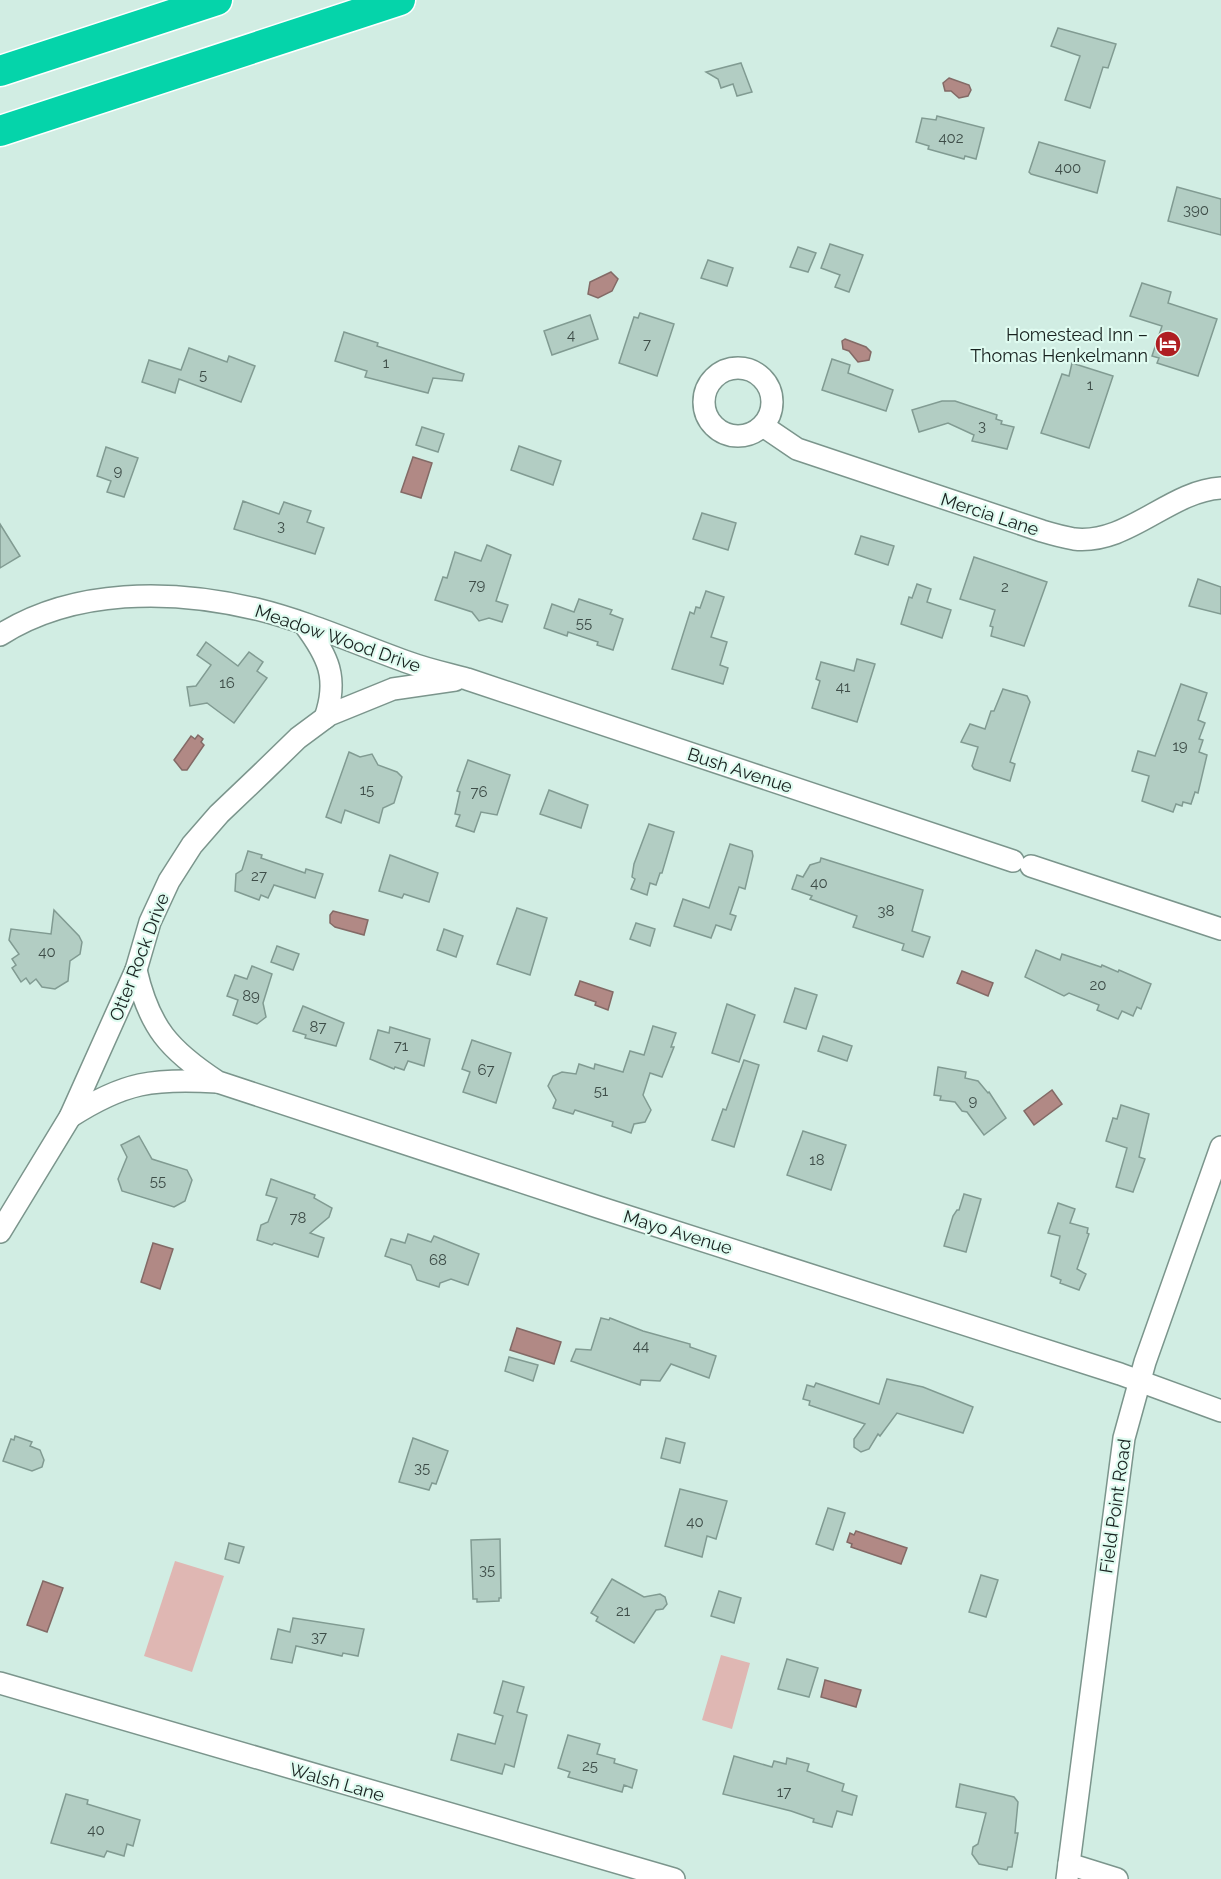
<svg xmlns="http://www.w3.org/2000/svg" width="1221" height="1879" font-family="Raleway,sans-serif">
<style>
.green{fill:#dfb7b3}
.water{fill:#b18985;stroke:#836a66;stroke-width:1.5}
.building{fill:#b2cdc3;stroke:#819b92;stroke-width:1.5}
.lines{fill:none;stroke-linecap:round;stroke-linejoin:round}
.minor-casing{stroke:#7b958c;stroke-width:24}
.highway-casing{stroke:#fff;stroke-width:33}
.minor{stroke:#fff;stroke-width:21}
.highway{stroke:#05d4aa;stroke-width:30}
.labels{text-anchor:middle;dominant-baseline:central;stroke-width:4.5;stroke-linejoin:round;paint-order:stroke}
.number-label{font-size:15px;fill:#3e4d48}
.poi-label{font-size:18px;fill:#18221f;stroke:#dffbf0;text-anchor:end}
.street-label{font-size:18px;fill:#18221f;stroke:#dffbf0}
</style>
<rect width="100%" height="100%" fill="#d1ede3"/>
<g class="green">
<path d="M175,1561L224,1576L192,1672L144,1656Z"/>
<path d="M721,1655L750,1663L732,1729L702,1720Z"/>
</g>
<g class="water">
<path d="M949,78L969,85L971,90L968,96L959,98L951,91H945L943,83Z"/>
<path d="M611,272L618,279L612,291L598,298L588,294L590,282Z"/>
<path d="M845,339L866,347L871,352L869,360L858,362L849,351L843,349L842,341Z"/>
<path d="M413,457L432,463L421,498L401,492Z"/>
<path d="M198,735L203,739L201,742L204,745L187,770H182L174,760L191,736L195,739Z"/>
<path d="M333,911L368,920L364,935L335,927L330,923V915Z"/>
<path d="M962,971L993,983L988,996L957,983Z"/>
<path d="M580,981L613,992L608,1010L595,1005L596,1002L575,995Z"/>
<path d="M1052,1090L1062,1104L1034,1125L1024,1111Z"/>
<path d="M153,1243L173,1249L160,1289L141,1282Z"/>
<path d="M517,1328L561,1342L554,1364L510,1350Z"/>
<path d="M856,1531L907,1548L901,1564L851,1547L852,1544L847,1542L850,1533L854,1535Z"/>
<path d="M43,1581L63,1588L47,1632L27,1625Z"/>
<path d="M825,1680L861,1690L856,1707L821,1697Z"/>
</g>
<g class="building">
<path d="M1058,28L1116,44L1108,68L1103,67L1090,108L1065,100L1080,56L1051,46Z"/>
<path d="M741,63L752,92L737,96L733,84L721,88L718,79L706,72Z"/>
<path d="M937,116L984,128L976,159L965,156L964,159L928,149L929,146L916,142L922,118L936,120Z"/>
<path d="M1039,142L1105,161L1097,193L1031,174L1029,172Z"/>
<path d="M1177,187L1221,199V235L1168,221Z"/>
<path d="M830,244L863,255L849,292L835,287L840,275L821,268Z"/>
<path d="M798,247L816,253L808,272L790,267Z"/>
<path d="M708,260L733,268L727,286L701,278Z"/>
<path d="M1142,283L1171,292L1168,303L1217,319L1198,376L1157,363L1159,358L1152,356L1162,326L1130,316Z"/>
<path d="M640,313L674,324L657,376L619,363L634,317L638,318Z"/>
<path d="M590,315L598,339L552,355L544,331Z"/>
<path d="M344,332L378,343L377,346L464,374L462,381L433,378L428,393L365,377L367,371L335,361Z"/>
<path d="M189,348L227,362L229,356L255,366L241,402L179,379L175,393L142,382L149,360L181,370Z"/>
<path d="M832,359L850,365L848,373L893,390L886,411L822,390Z"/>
<path d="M1072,363L1113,376L1089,448L1041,433L1062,374L1069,376Z"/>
<path d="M942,401H955L997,415L996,419L1002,421L1001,424L1014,427L1007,449L972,441L974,435L948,423L919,432L912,410Z"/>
<path d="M422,427L444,434L438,452L416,445Z"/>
<path d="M519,446L561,461L553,485L511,470Z"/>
<path d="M106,447L138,458L124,497L107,492L111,481L97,476Z"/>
<path d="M243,501L279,514L284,502L311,511L307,522L324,528L315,554L234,529Z"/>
<path d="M702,513L736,523L728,550L693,539Z"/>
<path d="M0,524L20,556L0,568Z"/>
<path d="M861,536L894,546L888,565L855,554Z"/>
<path d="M487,545L511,555L496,601L508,605L502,622L489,618L479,621L472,612L435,600L443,577L447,578L455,552L481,561Z"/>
<path d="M974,557L1047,582L1024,646L991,636L993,627L990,626L995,610L960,599Z"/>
<path d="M1198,579L1221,587V614L1189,606Z"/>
<path d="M917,584L931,589L927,602L951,610L942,638L901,624L909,597L912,598Z"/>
<path d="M706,591L724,597L711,637L727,642L720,665L728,668L723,684L672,669L690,612L694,614L696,607L700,608Z"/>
<path d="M579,599L612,610L610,614L623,619L613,650L597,645L598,642L568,632L567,636L544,628L552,604L574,612Z"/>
<path d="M206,642L238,666L249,652L263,662L257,671L267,678L234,723L207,703L190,706L187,687L196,686L211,665L197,655Z"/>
<path d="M857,659L875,664L857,722L812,708L820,681L816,679L821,662L854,671Z"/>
<path d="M1181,684L1207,693L1198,720L1205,723L1199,739L1203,740L1199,752L1207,755L1198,793L1195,792L1191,804L1183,802L1182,806L1176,804L1173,812L1142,801L1149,776L1132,771L1138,751L1155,756Z"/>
<path d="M1003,689L1027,696L1030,702L1010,762L1015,764L1010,781L974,769L972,766L978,747L961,742L970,724L985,729L991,711H994Z"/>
<path d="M349,752L360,757L372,754L378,765L397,772L402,777L394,803L383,808L379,823L345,810L341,823L326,817Z"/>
<path d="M468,760L510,775L497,815L481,812L474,832L456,826L460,815L455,814L460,792L457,791Z"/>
<path d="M549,790L588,805L581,828L540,814Z"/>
<path d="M649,824L674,832L662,873H660L656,885L650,883L647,895L631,889L635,879L632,877L634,864Z"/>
<path d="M730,844L752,851L753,856L745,889L739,887L730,914L736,916L731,930L716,925L711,938L674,926L683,899L709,908Z"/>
<path d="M248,851L262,855L261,858L305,873L306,869L323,874L315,898L274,885L268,898L261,895L259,900L235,891L236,874L242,870Z"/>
<path d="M390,855L438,873L429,902L404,894L402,898L379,891Z"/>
<path d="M821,858L923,890L912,931L930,937L923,957L902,950L904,944L853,927L857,916L810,899L812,896L792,889L797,875L803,877L810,865L820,862Z"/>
<path d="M517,908L547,918L530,975L497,964Z"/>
<path d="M54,910L79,936L82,942L80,954L70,961L68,981L55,989L42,987L36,979L30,984L26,978L21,982L12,968L16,965L12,959L19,954L9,940L11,929L51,934Z"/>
<path d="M636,923L655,929L650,946L630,939Z"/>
<path d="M444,929L463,936L456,957L437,950Z"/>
<path d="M277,946L299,954L293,970L271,962Z"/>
<path d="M1036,950L1060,960L1062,954L1101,967L1102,965L1118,972L1119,970L1151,984L1141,1009L1137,1007L1133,1016L1122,1011L1118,1019L1097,1010L1099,1005L1069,993L1064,996L1025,977Z"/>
<path d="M252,966L272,974L263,1003L266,1017L257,1024L233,1015L238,1000L227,996L235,975L247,979Z"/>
<path d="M795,988L817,995L806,1029L784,1022Z"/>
<path d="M727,1004L755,1015L739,1062L712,1053Z"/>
<path d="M303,1006L344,1023L336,1046L305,1038L306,1035L293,1031Z"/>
<path d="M653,1026L676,1033L671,1047H674L662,1077L650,1073L643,1095L651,1110L645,1122L634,1124L631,1133L612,1126L613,1122L575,1110L573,1114L553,1108L556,1100L548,1086L553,1076L562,1072L576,1074L579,1064L594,1069L595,1064L623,1072L630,1051L644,1055Z"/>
<path d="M390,1027L430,1039L424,1066L408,1061L404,1070L395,1067L394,1069L370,1059L378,1030L389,1033Z"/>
<path d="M823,1036L852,1046L847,1061L818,1051Z"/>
<path d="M472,1040L511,1053L496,1103L463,1092L470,1072L462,1069Z"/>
<path d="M744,1060L759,1065L734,1147L712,1140L723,1109L726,1110Z"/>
<path d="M938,1067L966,1072L965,1078L978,1081L988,1093L989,1092L1006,1118L984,1135L967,1112L962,1111L955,1102L940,1100L941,1096L934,1095Z"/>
<path d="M1121,1105L1149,1114L1139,1157L1145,1159L1133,1192L1116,1187L1127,1148L1106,1141L1113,1118L1117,1119Z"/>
<path d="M803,1131L846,1145L831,1190L787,1175Z"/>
<path d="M139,1136L152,1159L187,1170L192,1180L185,1201L174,1207L122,1191L118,1179L127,1157L121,1145Z"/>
<path d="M271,1179L315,1195L314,1198L332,1208L329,1217L310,1233L324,1238L318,1257L274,1243L272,1245L257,1240L261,1225L268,1222L277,1198L266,1195Z"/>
<path d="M964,1194L981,1199L966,1252L944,1246L953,1216L957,1210H959Z"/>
<path d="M1058,1203L1075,1209L1070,1223L1088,1228L1087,1233L1089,1234L1077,1269L1086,1274L1079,1290L1060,1283L1061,1280L1051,1276L1060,1236L1048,1233Z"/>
<path d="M408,1234L431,1242L434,1236L479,1254L468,1285L451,1279L440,1283L439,1287L417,1280L411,1265L385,1256L391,1239L405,1243Z"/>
<path d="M601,1318L609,1320L610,1318L643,1331L690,1344V1347L716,1356L709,1378L671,1364L660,1381L641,1380L640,1385L571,1361L576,1349L591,1350Z"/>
<path d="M509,1357L538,1365L533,1381L505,1371Z"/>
<path d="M887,1379L923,1387L973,1407L963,1433L897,1413L880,1436L878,1434L869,1449L861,1452L854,1447V1439L865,1424L809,1405L810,1401L803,1399L807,1385L814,1387L816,1383L879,1404Z"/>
<path d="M15,1436L32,1442L30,1446L40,1450L44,1460L42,1467L32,1471L3,1461L11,1439L14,1440Z"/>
<path d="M413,1438L448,1451L436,1484L432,1483L429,1490L399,1482Z"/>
<path d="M666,1438L685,1443L680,1463L661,1458Z"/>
<path d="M680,1489L727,1501L716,1539L707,1536L702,1557L665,1546Z"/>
<path d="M828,1508L845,1513L833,1550L816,1544Z"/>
<path d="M500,1539L501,1598H499V1601L477,1602V1599H473L471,1540Z"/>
<path d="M229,1543L244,1547L239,1563L225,1559Z"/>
<path d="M981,1575L998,1580L986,1617L969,1612Z"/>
<path d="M612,1579L644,1597L660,1594L665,1597L667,1604L663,1609L656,1610L634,1643L596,1621L598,1617L591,1613Z"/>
<path d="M719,1591L741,1598L734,1623L711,1616Z"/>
<path d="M293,1618L364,1629L358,1656L343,1653L342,1656L296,1646L292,1663L271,1659L278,1629L290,1632Z"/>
<path d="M787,1659L818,1668L809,1697L778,1689Z"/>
<path d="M503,1681L524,1687L517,1712L527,1715L514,1767L505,1764L502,1774L451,1760L458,1734L495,1744L503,1716L494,1713Z"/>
<path d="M568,1735L600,1744L597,1754L615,1759L614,1763L637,1770L632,1788L624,1785L622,1792L568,1777L570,1772L558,1768Z"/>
<path d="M734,1756L772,1767L774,1761L786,1764L787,1758L809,1764L807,1771L844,1784L842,1791L857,1796L852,1815L837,1811L832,1827L813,1822L814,1819L791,1811L723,1794Z"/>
<path d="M960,1784L1014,1797L1018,1802L1015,1833H1018L1012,1867H1008L1007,1870L979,1864L972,1854L973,1847L978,1844L986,1813L956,1807Z"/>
<path d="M66,1794L88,1800L87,1804L140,1820L133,1846L127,1844L124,1856L107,1851L104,1857L51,1843Z"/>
</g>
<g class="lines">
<defs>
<g id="minor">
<circle cx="738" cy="402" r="34"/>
<path d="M763,426L797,449L1042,531C1052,534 1063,537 1074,539C1128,545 1169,491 1221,488"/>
<path d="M304,624C328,656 339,678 325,718"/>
<path d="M0,635C74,588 172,589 256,609C309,622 359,645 410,663C429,670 449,674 467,679L1013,861"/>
<path d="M1031,866L1221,929"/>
<path d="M136,970C149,1027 169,1050 218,1082L598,1207L1120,1374L1221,1411"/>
<path d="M70,1117C124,1082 154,1078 217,1082"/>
<path d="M0,1232L70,1117L136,970L150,922L169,881L192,845L219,814L262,773L298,738L329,715L393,689L455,680"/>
<path d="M0,1683L674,1879"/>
<path d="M1069,1864L1117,1879"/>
<path d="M1067,1879L1124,1438L1145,1362L1221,1147"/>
</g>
<g id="highway">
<path d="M0,71L217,0"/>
<path d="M0,131L400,0"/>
</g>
</defs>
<use href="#minor" class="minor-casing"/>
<use href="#highway" class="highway-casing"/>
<use href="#minor" class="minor"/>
<use href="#highway" class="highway"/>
</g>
<defs>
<symbol id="hotel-disc" viewBox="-11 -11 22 22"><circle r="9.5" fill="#af1e22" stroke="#dffbf0"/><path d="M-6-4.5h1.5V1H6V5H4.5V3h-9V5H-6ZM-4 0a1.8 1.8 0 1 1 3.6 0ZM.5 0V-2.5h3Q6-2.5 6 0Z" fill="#fff"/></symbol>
</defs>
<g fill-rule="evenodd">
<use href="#hotel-disc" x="1153" y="329" width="30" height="30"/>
</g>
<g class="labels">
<g class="number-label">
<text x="951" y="138">402</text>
<text x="1068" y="168">400</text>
<text x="1196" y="210">390</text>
<text x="571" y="335">4</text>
<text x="647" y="344">7</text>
<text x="386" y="363">1</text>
<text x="203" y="375">5</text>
<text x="1090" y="385">1</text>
<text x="982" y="426">3</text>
<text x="118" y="471">9</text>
<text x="281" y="526">3</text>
<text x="477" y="585">79</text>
<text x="1005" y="587">2</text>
<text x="584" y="623">55</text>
<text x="227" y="683">16</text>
<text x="843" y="687">41</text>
<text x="1180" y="746">19</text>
<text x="367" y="790">15</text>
<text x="479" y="792">76</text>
<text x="259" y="876">27</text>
<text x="819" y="883">40</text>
<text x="886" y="911">38</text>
<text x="47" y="952">40</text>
<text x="1098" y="985">20</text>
<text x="251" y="996">89</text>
<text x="318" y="1027">87</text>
<text x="401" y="1046">71</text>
<text x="486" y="1070">67</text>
<text x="601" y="1091">51</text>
<text x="973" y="1101">9</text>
<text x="817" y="1160">18</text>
<text x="158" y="1181">55</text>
<text x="298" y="1218">78</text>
<text x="438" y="1260">68</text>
<text x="641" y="1346">44</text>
<text x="422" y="1468">35</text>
<text x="695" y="1522">40</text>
<text x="487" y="1570">35</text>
<text x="623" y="1611">21</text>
<text x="319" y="1637">37</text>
<text x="590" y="1766">25</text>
<text x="784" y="1792">17</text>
<text x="96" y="1830">40</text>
</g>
<g class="poi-label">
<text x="1148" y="334">Homestead Inn –<tspan x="1148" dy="21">Thomas Henkelmann</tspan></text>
</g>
<g class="street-label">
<text transform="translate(990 514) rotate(18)">Mercia Lane</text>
<text transform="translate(338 638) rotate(19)">Meadow Wood Drive</text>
<text transform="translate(740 770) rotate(18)">Bush Avenue</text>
<text transform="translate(139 957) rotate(-69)">Otter Rock Drive</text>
<text transform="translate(678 1232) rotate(17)">Mayo Avenue</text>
<text transform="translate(1115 1506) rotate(-82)">Field Point Road</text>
<text transform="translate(337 1782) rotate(16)">Walsh Lane</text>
</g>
</g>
</svg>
